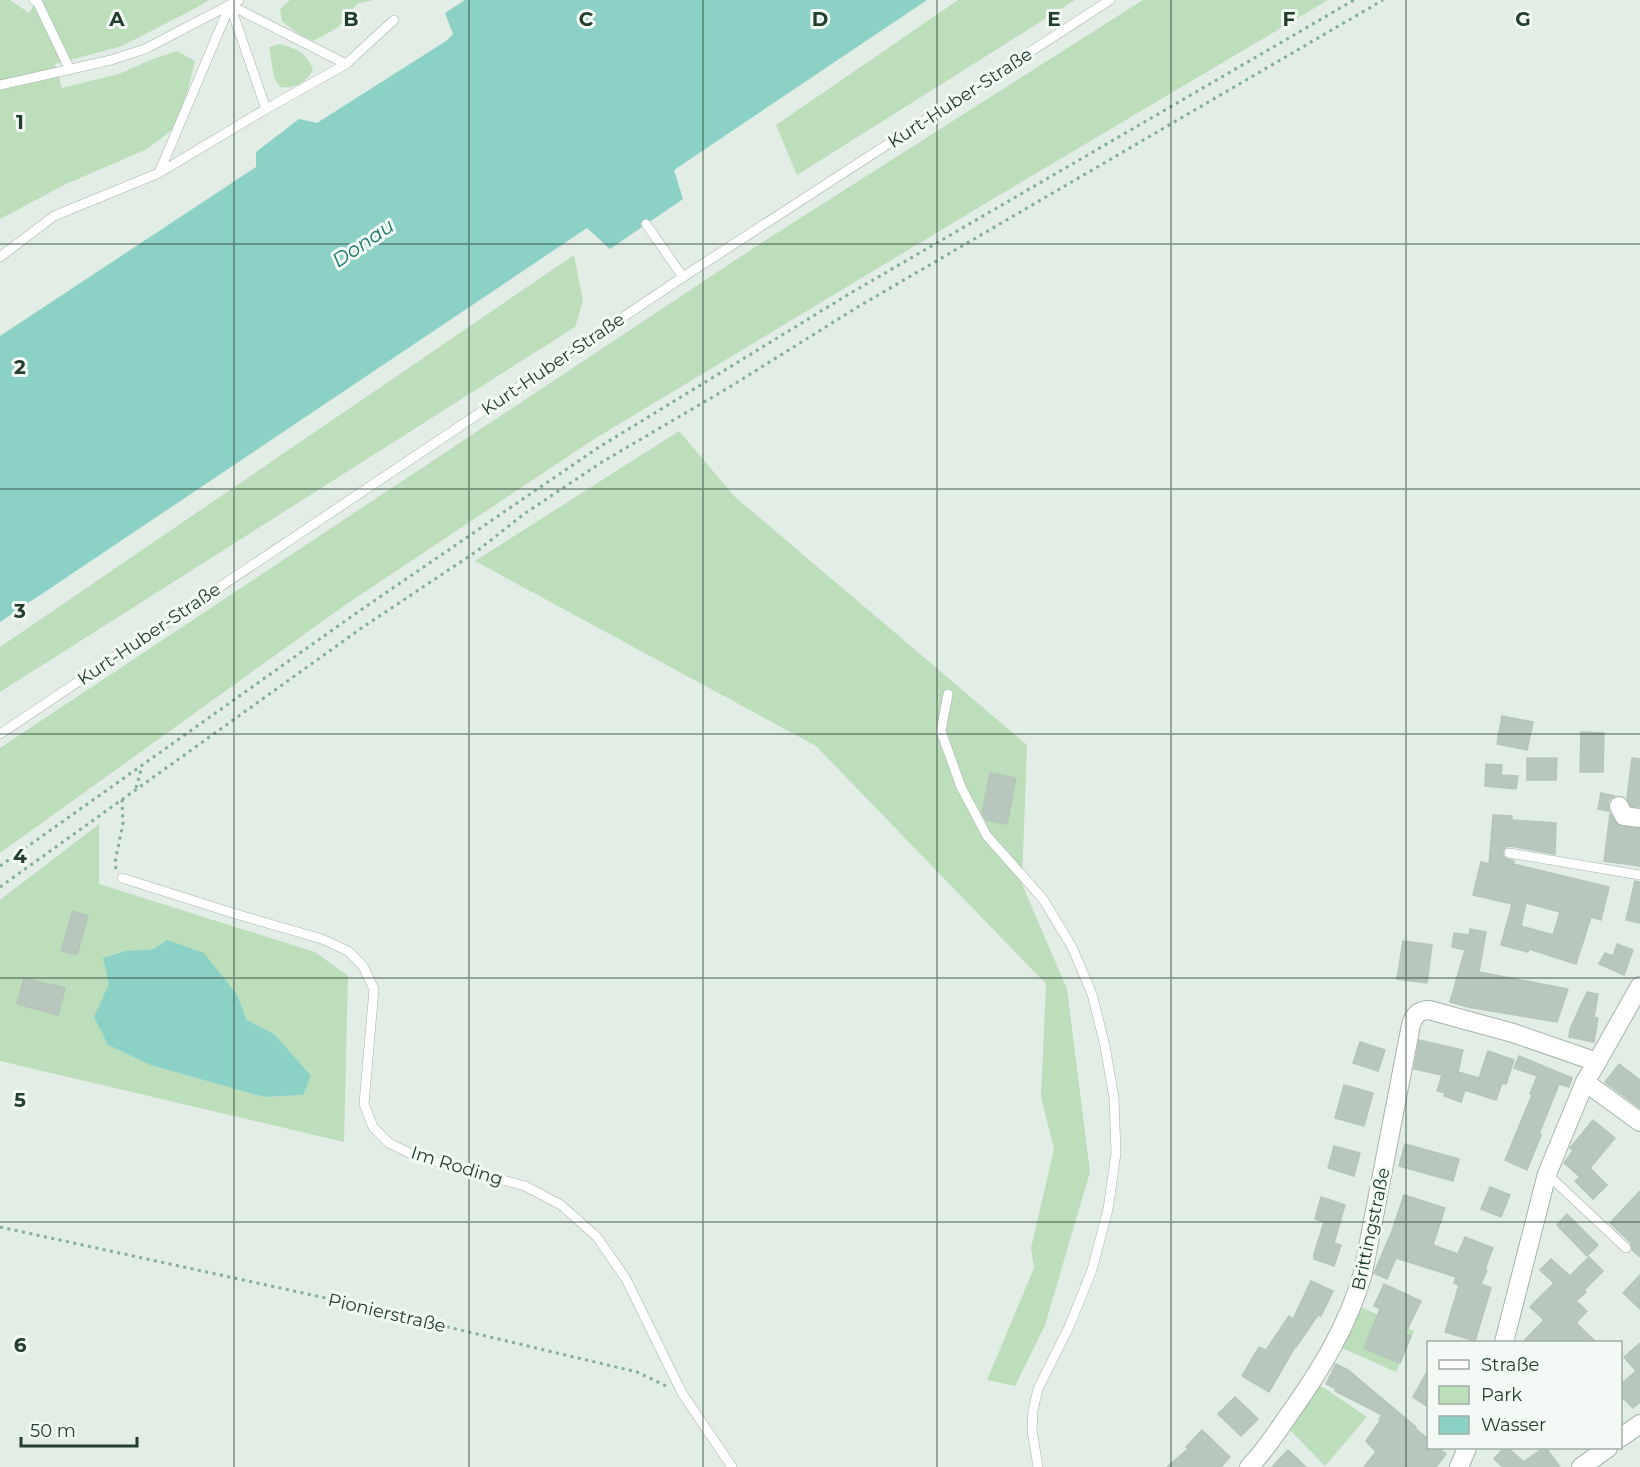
<svg xmlns="http://www.w3.org/2000/svg" width="1640" height="1467" font-family="Montserrat,sans-serif">
<style>
.green{fill:#bddebb;fill-rule:evenodd}
.water{fill:#8bd1c5}
.building{fill:#b8c7bd;stroke:#b5c6b9;stroke-width:1.5;fill-rule:evenodd}
.lines{fill:none;stroke-linecap:round;stroke-linejoin:round}
.lane-casing{stroke:#a5b5aa;stroke-width:10}
.street-casing{stroke:#a5b5aa;stroke-width:20}
.path{stroke:#83b093;stroke-width:3;stroke-dasharray:3 4.5;stroke-linecap:butt}
.lane{stroke:#fff;stroke-width:9}
.street{stroke:#fff;stroke-width:18}
.grid{fill:none;stroke:#223e2d;stroke-width:1.5;stroke-opacity:0.55}
.labels{text-anchor:middle;dominant-baseline:central;stroke-width:6;stroke-linejoin:round;paint-order:stroke}
.street-label{font-size:18px;fill:#223e2d;stroke:#f3f9f4}
.water-label{font-size:20px;font-style:italic;fill:#1c7a6b;stroke:#f3f9f4}
.grid-label{font-size:20px;text-anchor:middle;font-weight:bold;fill:#223e2d;stroke:#f3f9f4;stroke-width:6;stroke-linejoin:round;paint-order:stroke}
</style>
<rect width="100%" height="100%" fill="#e2ede5"/>
<g class="green">
<path d="M0,0H10L29,13L37,0H209L194,9L122,46L55,64L62,88L119,74L150,60L177,51L195,61L189,86L176,127L147,149L64,185L0,219Z"/>
<path d="M290,0H373L357,4L337,28L313,41L296,32L282,21L280,9Z"/>
<path d="M958,0H1075L797,175L776,125Z"/>
<path d="M1143,0H1328L991,200L591,441L348,603L0,853V748L755,247Z"/>
<path d="M279,44C296,48 305,52 313,69C308,82 295,89 280,87L274,77L269,47Z"/>
<path d="M574,255L583,301L575,327L0,692V647Z"/>
<path d="M679,431L734,496L1027,745L1022,884L1067,989L1090,1172L1045,1325L1015,1386L987,1380L1034,1268L1031,1248L1054,1149L1041,1097L1046,984L816,746L475,561Z"/>
<path d="M99,824V884L315,952L348,976L344,1142L0,1061V900ZM154,949L237,995L247,1020L274,1034L302,1095L264,1097L150,1065L108,1045L109,984L126,951Z"/>
<path d="M1361,1307L1414,1331L1396,1372L1342,1348Z"/>
<path d="M1318,1384L1367,1417L1325,1466L1288,1428Z"/>
</g>
<g class="water">
<path d="M465,0H927L674,170L683,199L610,249L587,228L0,622V336L256,167V152L299,119L317,123L446,41L453,34L445,13Z"/>
<path d="M167,940L204,953L237,995L247,1020L274,1034L311,1076L303,1095L264,1097L150,1065L108,1045L94,1017L109,984L103,958L126,951L154,949Z"/>
</g>
<g class="building">
<path d="M1502,716L1533,722L1527,750L1497,744Z"/>
<path d="M1581,732L1604,733L1603,772H1580Z"/>
<path d="M1527,758H1557L1556,780H1527Z"/>
<path d="M1632,758L1640,759V807L1631,806L1627,798Z"/>
<path d="M1486,764L1502,765L1501,775L1518,776L1516,789L1485,786Z"/>
<path d="M990,773L1016,778L1007,824L986,820L982,813Z"/>
<path d="M1601,793L1614,796L1609,800L1608,806L1609,811L1598,809Z"/>
<path d="M1610,814L1618,825L1640,829V866L1604,861Z"/>
<path d="M1493,815L1512,816V820L1556,823L1555,854L1510,846L1506,847L1503,851V856L1507,859L1514,861L1513,864L1609,887L1601,920L1591,917L1576,964L1529,949L1528,952L1501,945L1512,904L1473,895L1481,862L1489,864ZM1526,903L1560,912L1553,935L1521,926Z"/>
<path d="M1635,881L1640,882V923L1626,920Z"/>
<path d="M73,911L88,916L77,955L61,951Z"/>
<path d="M1470,929L1486,932L1479,972L1568,989L1557,1022L1468,1007L1450,1002L1465,950L1452,947L1454,933L1469,935Z"/>
<path d="M1403,941L1432,945L1427,983L1397,979Z"/>
<path d="M1617,944L1633,950L1624,975L1599,964L1605,953L1613,956Z"/>
<path d="M24,978L65,988L58,1015L17,1004Z"/>
<path d="M1587,992L1598,994L1594,1017L1598,1018L1594,1042L1569,1037L1570,1029Z"/>
<path d="M1419,1040L1463,1050L1458,1072L1479,1078L1488,1051L1514,1060L1506,1084L1502,1083L1496,1100L1465,1090L1461,1102L1444,1096L1445,1093L1437,1091L1442,1075L1414,1069Z"/>
<path d="M1360,1042L1385,1050L1378,1071L1353,1063Z"/>
<path d="M1519,1056L1572,1078L1569,1087L1559,1084L1539,1134L1541,1135L1527,1170L1505,1160L1532,1095L1530,1094L1537,1076L1514,1068Z"/>
<path d="M1619,1064L1640,1080V1108L1605,1082Z"/>
<path d="M1344,1085L1373,1093L1364,1126L1335,1118Z"/>
<path d="M1593,1120L1615,1138L1590,1168L1607,1185L1593,1199L1575,1181L1580,1177L1564,1163L1573,1151L1570,1148Z"/>
<path d="M1405,1144L1459,1159L1453,1181L1399,1166Z"/>
<path d="M1334,1146L1360,1153L1354,1176L1328,1168Z"/>
<path d="M1490,1187L1510,1195L1501,1217L1481,1209Z"/>
<path d="M1640,1191V1257L1632,1250L1631,1243L1610,1223Z"/>
<path d="M1404,1195L1445,1208L1433,1245L1458,1254L1465,1237L1493,1248L1485,1269L1487,1270L1481,1284L1491,1288L1475,1341L1445,1332L1459,1285L1454,1283L1456,1277L1396,1258L1387,1279L1374,1273L1392,1231Z"/>
<path d="M1321,1197L1345,1205L1334,1243L1341,1245L1334,1266L1314,1259V1254L1324,1222L1315,1219Z"/>
<path d="M1567,1214L1598,1245L1587,1256L1557,1225Z"/>
<path d="M1589,1257L1603,1271L1584,1290L1586,1292L1576,1301L1587,1311L1576,1323L1596,1342H1523L1544,1320L1530,1307L1554,1283L1540,1270L1551,1259L1570,1276Z"/>
<path d="M1640,1275V1309L1623,1293Z"/>
<path d="M1311,1281L1333,1291L1321,1316L1318,1315L1296,1347H1295L1269,1392L1242,1376L1259,1347L1266,1350L1289,1316L1293,1319Z"/>
<path d="M1384,1284L1421,1301L1405,1334L1411,1336L1400,1363L1364,1348L1380,1309L1374,1306Z"/>
<path d="M1640,1343V1402L1633,1408L1620,1395V1385L1636,1371L1624,1357Z"/>
<path d="M1336,1364L1348,1370L1416,1427L1415,1428L1428,1439V1448H1438L1446,1454L1436,1467H1364L1376,1452L1366,1441L1380,1421L1379,1419L1382,1415L1335,1391L1336,1389L1326,1384Z"/>
<path d="M1428,1370V1407L1413,1397Z"/>
<path d="M1235,1397L1258,1419L1241,1436L1218,1414Z"/>
<path d="M1202,1430L1230,1457L1221,1467H1167L1188,1449L1186,1447Z"/>
<path d="M1504,1448H1508L1524,1462L1543,1448H1546L1560,1467H1503L1494,1459Z"/>
<path d="M1288,1450L1306,1467H1272Z"/>
</g>
<g class="lines">
<defs>
<g id="lane">
<path d="M34,0L38,3L70,70"/>
<path d="M230,5L346,64"/>
<path d="M0,85L111,60L145,49L239,0"/>
<path d="M266,109L346,64L394,20"/>
<path d="M646,224L683,277"/>
<path d="M0,257L54,216L159,173L266,109L230,5L159,173"/>
<path d="M948,694L941,731L961,787L987,836L1043,899L1072,947L1092,994L1105,1046L1114,1098L1116,1153L1108,1209L1092,1270L1069,1327L1038,1389L1033,1410L1032,1430L1038,1467"/>
<path d="M0,734L683,277L1110,0"/>
<path d="M1509,853L1640,875"/>
<path d="M122,878L239,915L322,939L348,951L363,966L374,989L364,1104L373,1127L389,1143L415,1156L525,1186L561,1205L597,1237L626,1279L682,1393L732,1467"/>
<path d="M1547,1174L1626,1248"/>
</g>
<g id="street">
<path d="M1619,806L1624,816L1640,818"/>
<path d="M1597,1062L1640,986"/>
<path d="M1504,1342L1547,1174L1585,1082"/>
<path d="M1620,1438L1640,1424"/>
<path d="M1249,1467C1264,1452 1276,1433 1288,1416C1320,1371 1348,1326 1363,1273L1411,1025C1414,1015 1419,1010 1429,1010L1513,1033L1597,1062L1585,1082L1640,1122"/>
<path d="M1459,1467L1467,1448"/>
<path d="M1581,1467L1608,1448"/>
</g>
</defs>
<use href="#lane" class="lane-casing"/>
<use href="#street" class="street-casing"/>
<g class="path">
<path d="M136,788L142,766"/>
<path d="M0,866L355,614L596,449L849,294L1354,0"/>
<path d="M116,869L115,862L123,823L122,799"/>
<path d="M0,887L363,627L477,551L524,514L602,462L728,388L856,308L1383,0"/>
<path d="M0,1227L326,1298L637,1372L666,1386"/>
</g>
<use href="#lane" class="lane"/>
<use href="#street" class="street"/>
</g>
<path class="grid" d="M234,0V1467M469,0V1467M703,0V1467M937,0V1467M1171,0V1467M1406,0V1467M0,244H1640M0,489H1640M0,734H1640M0,978H1640M0,1222H1640"/>
<g class="labels">
<g class="street-label">
<text transform="translate(960 98) rotate(-33)">Kurt-Huber-Straße</text>
<text transform="translate(553 364) rotate(-34)">Kurt-Huber-Straße</text>
<text transform="translate(149 634) rotate(-34)">Kurt-Huber-Straße</text>
<text transform="translate(457 1166) rotate(17)">Im Roding</text>
<text transform="translate(1371 1229) rotate(-78)">Brittingstraße</text>
<text transform="translate(387 1313) rotate(13)">Pionierstraße</text>
</g>
<g class="water-label">
<text transform="translate(363 243) rotate(-34)">Donau</text>
</g>
</g>
<g class="grid-label">
<text x="117" y="26">A</text>
<text x="351" y="26">B</text>
<text x="586" y="26">C</text>
<text x="820" y="26">D</text>
<text x="1054" y="26">E</text>
<text x="1289" y="26">F</text>
<text x="1523" y="26">G</text>
<text x="20" y="129">1</text>
<text x="20" y="374">2</text>
<text x="20" y="618">3</text>
<text x="20" y="863">4</text>
<text x="20" y="1107">5</text>
<text x="20" y="1352">6</text>
</g>
<rect x="1427" y="1341" width="195" height="108" fill="#f3f9f4" stroke="#9faea4" stroke-width="1.5"/>
<rect x="1439" y="1360" width="30" height="9" fill="#ffffff" stroke="#9faea4" stroke-width="1.5"/>
<text x="1481" y="1371" font-size="18" fill="#223e2d">Straße</text>
<rect x="1439" y="1386" width="30" height="18" fill="#bddebb" stroke="#9faea4" stroke-width="1.5"/>
<text x="1481" y="1401" font-size="18" fill="#223e2d">Park</text>
<rect x="1439" y="1416" width="30" height="18" fill="#8bd1c5" stroke="#9faea4" stroke-width="1.5"/>
<text x="1481" y="1431" font-size="18" fill="#223e2d">Wasser</text>
<path d="M21 1437v9h116v-9" fill="none" stroke="#223e2d" stroke-width="3"/>
<text x="30" y="1437" font-size="18" fill="#223e2d" stroke="#f3f9f4" stroke-width="4.5" paint-order="stroke">50 m</text>
</svg>
